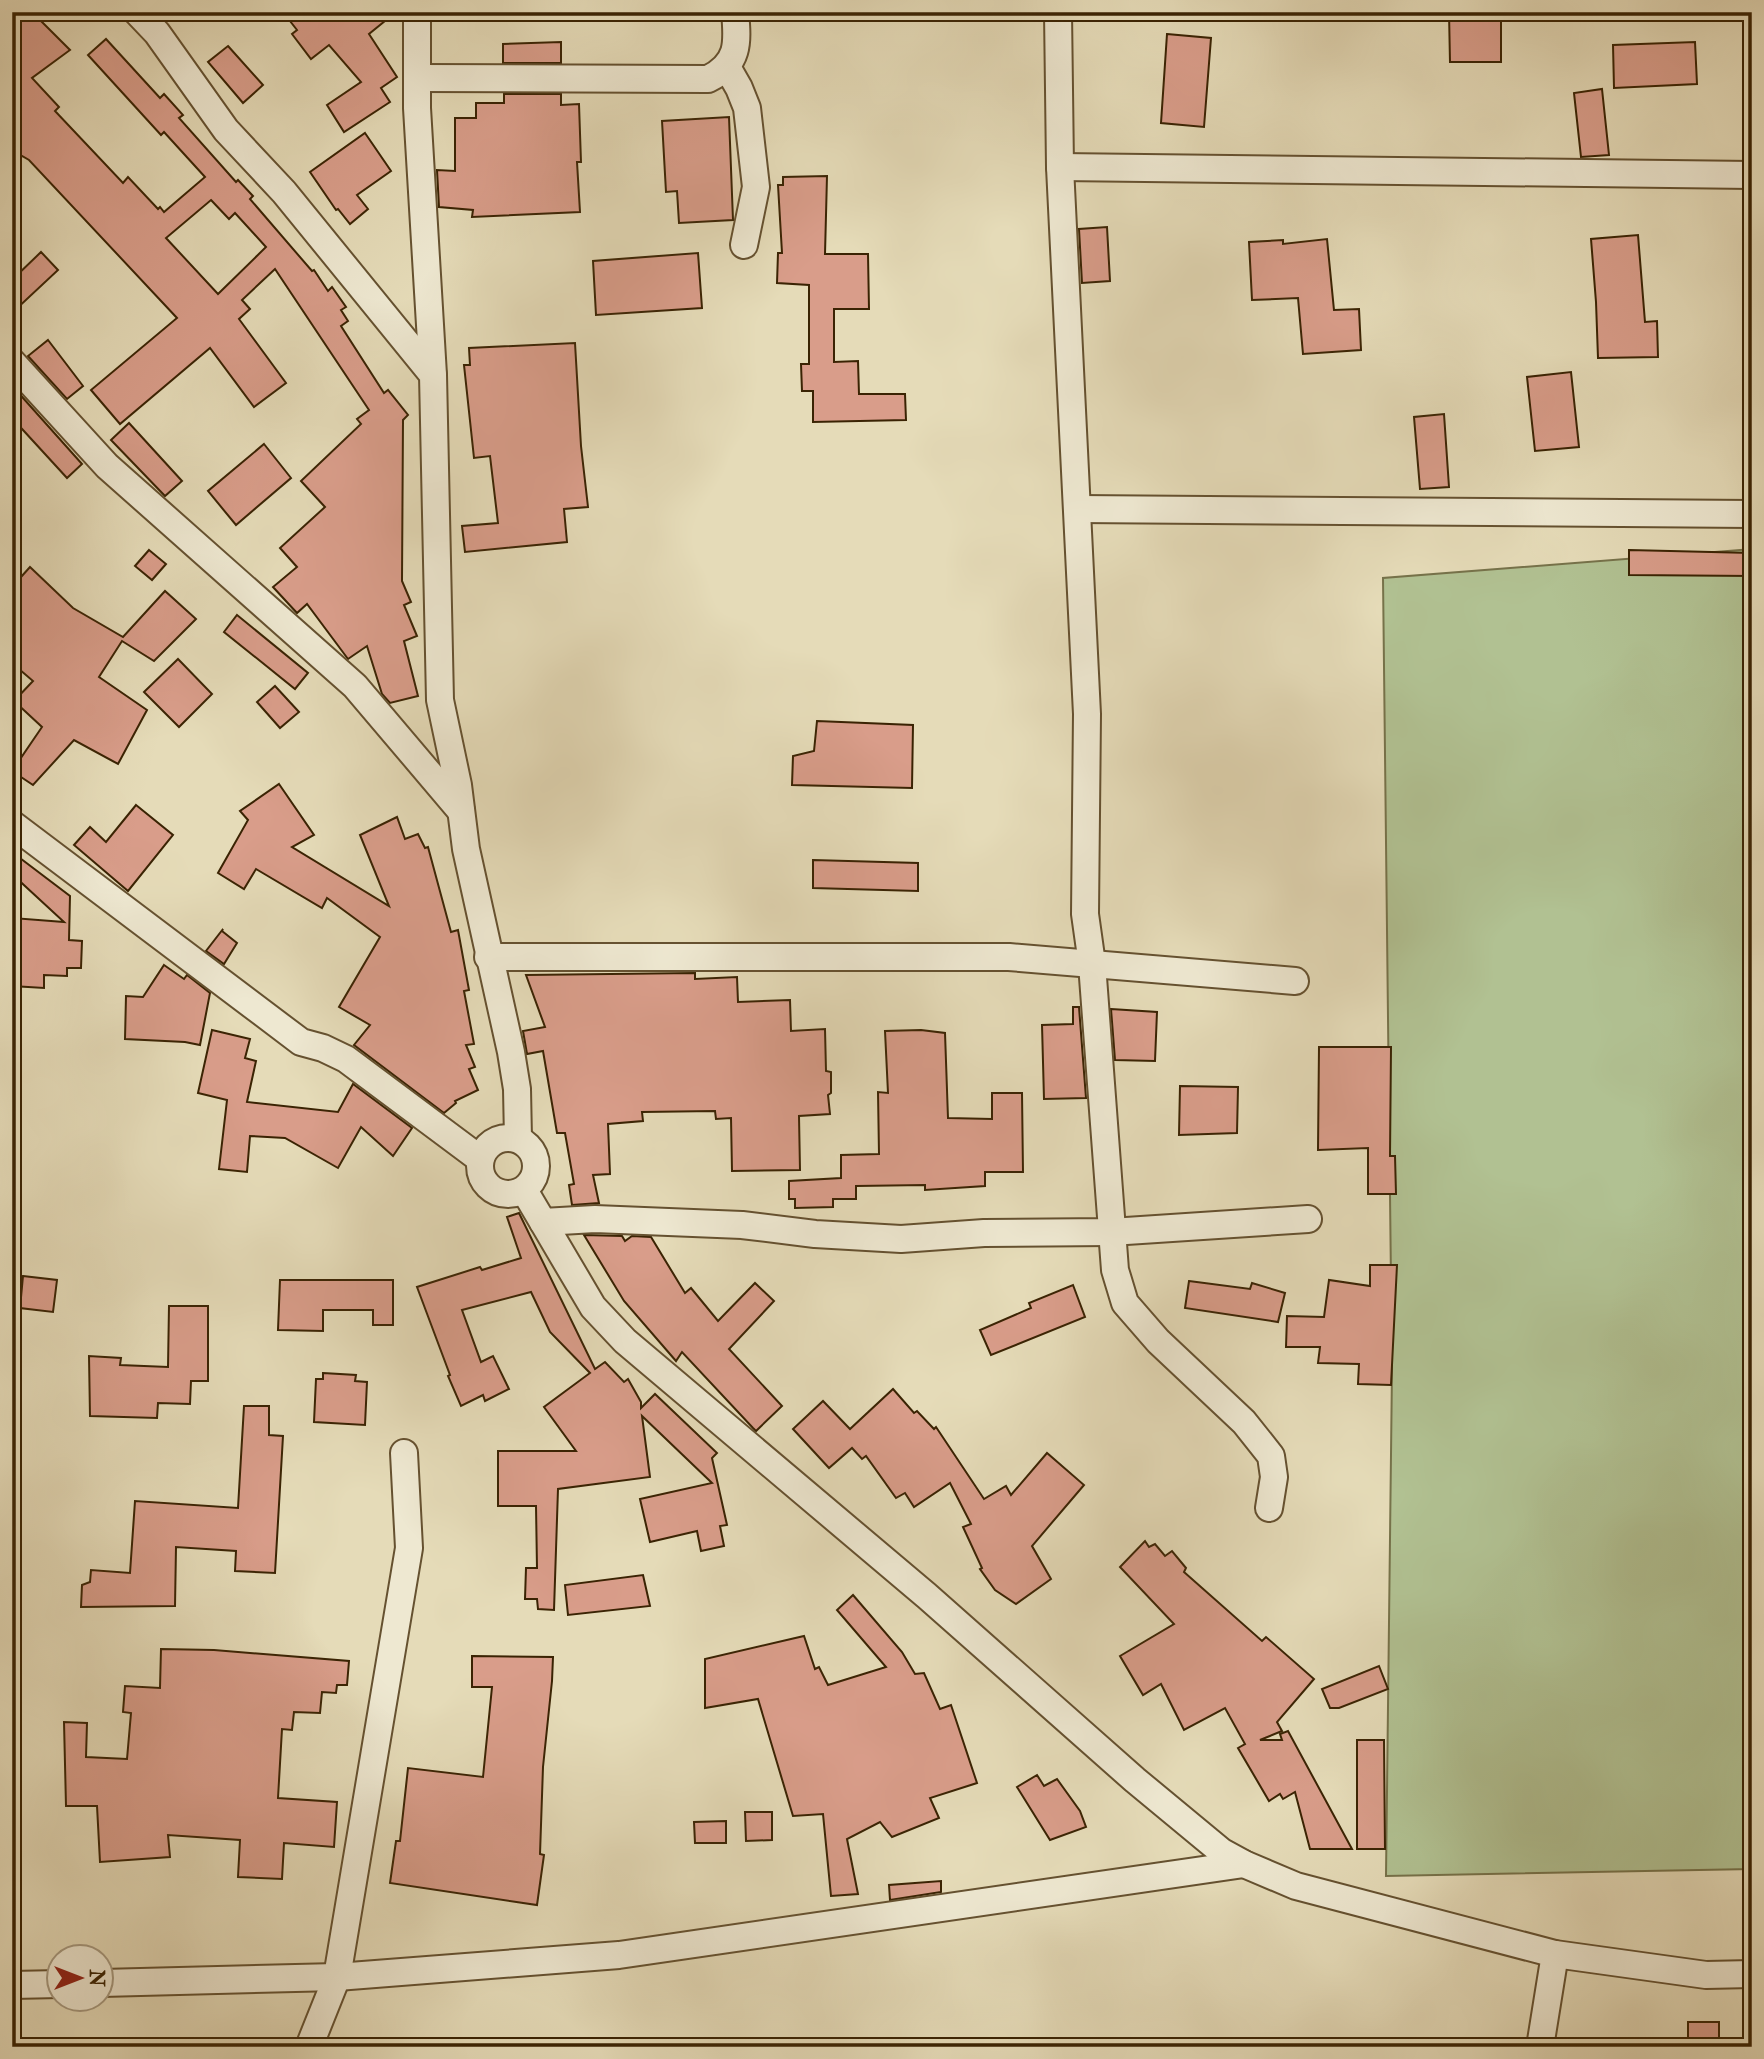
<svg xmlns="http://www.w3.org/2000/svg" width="1764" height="2059" font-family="'IM FELL Double Pica',serif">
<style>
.green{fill:#b1c192;stroke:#76724a;stroke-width:2}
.building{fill:#d99d8a;stroke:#3a2303;stroke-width:2;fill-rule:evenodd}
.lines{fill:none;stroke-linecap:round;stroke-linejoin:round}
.minor-casing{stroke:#655130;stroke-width:30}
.minor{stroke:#eee8d1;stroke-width:26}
</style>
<rect width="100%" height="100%" fill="#e5dbb8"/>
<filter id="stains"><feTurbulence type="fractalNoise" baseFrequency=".00286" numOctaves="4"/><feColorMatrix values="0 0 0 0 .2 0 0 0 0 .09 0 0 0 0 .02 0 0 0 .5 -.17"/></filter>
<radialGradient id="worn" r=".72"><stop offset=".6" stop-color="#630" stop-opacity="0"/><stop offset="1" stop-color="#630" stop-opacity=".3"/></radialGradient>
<path class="green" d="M1752,549V1869L1386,1876L1392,1370L1383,578Z"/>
<g class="building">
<path d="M18,12H32L70,50L32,78L59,107L55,111L123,183L128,177L158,209L160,207L164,212L205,177L164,132L161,135L88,55L106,39L160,98L164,94L183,115L179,118L236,182L238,180L253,196L250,199L312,271L314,270L328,291L332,287L346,307L341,310L348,321L341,326L384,393L388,390L408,415L403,420L402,581L411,602L404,605L417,636L404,641L418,696L390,703L382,694L367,646L348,659L307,604L297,613L273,587L297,567L280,548L325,507L301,481L361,424L357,419L369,410L275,269L242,300L250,309L239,319L286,383L254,407L210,348L120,424L91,390L177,318L29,160L22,156L12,165V18ZM211,200L229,219L235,213L266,247L218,294L166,238Z"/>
<path d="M283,12H396L369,34L397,77L381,88L390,102L344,132L327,105L361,82L329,45L311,59L292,34L297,30Z"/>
<path d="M1449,12H1501V62H1450Z"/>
<path d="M1167,34L1211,38L1204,127L1161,123Z"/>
<path d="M561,42V63H503V44Z"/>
<path d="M1695,42L1697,84L1614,88L1613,45Z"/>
<path d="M228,46L263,85L243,103L208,62Z"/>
<path d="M1602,89L1609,155L1581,157L1574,93Z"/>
<path d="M504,94H561V105L579,104L581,162H577L580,212L472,217L473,210L439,207L437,170L455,171V118H476V103H504Z"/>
<path d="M729,117L733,220L679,223L677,191L666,192L662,121Z"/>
<path d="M365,133L391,171L357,195L368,209L350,224L338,209L336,210L310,172Z"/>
<path d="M827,176L825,254H868L869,309H834V362L858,361L859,394H905L906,420L813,422V391H802L801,364H809V285L777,283L778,253H782L778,185H783V177Z"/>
<path d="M1107,227L1110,281L1082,283L1079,229Z"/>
<path d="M1638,235L1645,322L1657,321L1658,357L1598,358L1596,302L1591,239Z"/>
<path d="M1327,239L1334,310L1359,309L1361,350L1303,354L1298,298L1252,300L1249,242L1283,240V244Z"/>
<path d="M41,252L58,270L12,313V280Z"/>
<path d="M698,253L702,308L596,315L593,261Z"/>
<path d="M48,340L83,386L67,399L28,356Z"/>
<path d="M575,343L581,446L588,507L564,509L567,542L465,552L462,526L498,523L490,456L474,458L464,365H470L469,348Z"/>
<path d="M1571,372L1579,447L1535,451L1527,377Z"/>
<path d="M15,389L82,464L67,478L12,418V392Z"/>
<path d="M1444,414L1449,487L1420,489L1414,417Z"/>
<path d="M129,423L182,481L165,496L111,440Z"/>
<path d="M264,444L291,478L236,525L208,491Z"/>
<path d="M149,550L166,564L152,580L135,566Z"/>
<path d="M1629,550L1752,553V576L1629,575Z"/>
<path d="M30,567L73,608L123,637L165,591L196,619L154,661L122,641L99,677L147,710L118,764L74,740L33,785L12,771L42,727L14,701L33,681L12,663V587Z"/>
<path d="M237,615L308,673L295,689L224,632Z"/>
<path d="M178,659L212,694L179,727L144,692Z"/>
<path d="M275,686L299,712L280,728L257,702Z"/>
<path d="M817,721L913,725L912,788L792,785L793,756L814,751Z"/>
<path d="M279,784L314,835L292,847L389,906L360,835L397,817L405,839L418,834L425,848L428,847L451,932L458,930L469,990L464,991L474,1044L466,1045L475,1067L469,1069L478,1090L455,1101L456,1103L444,1113L354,1045L370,1025L339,1007L380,937L327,898L322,908L256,869L244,889L218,873L248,820L240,811Z"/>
<path d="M136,805L173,835L128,891L74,845L90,827L106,842Z"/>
<path d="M12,852L70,896L69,940L82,941L81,968H67V976L44,975V988L12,986L13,918L64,922L12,874Z"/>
<path d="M813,860L918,863V891L813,888Z"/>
<path d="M223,929L222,931L237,943L224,964L206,951Z"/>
<path d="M164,965L184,979L187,975L210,993L200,1045L185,1042L125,1039L126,996L143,997Z"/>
<path d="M695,973V979L737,977L738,1002L790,1000L791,1031L825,1029L826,1071L831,1072V1093L828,1095L830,1114L799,1116L800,1170L732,1171L731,1118L716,1119L715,1111L642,1112L643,1121L608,1124L610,1174L593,1175L599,1203L572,1205L569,1185L574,1184L565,1133H557L543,1051L527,1054L523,1031L545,1027L526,975Z"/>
<path d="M1073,1007H1079L1086,1098L1044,1099L1042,1025L1073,1024Z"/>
<path d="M1111,1009L1157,1012L1155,1061L1115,1060Z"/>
<path d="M212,1030L250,1039L245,1058L256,1061L247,1102L338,1112L353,1084L412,1128L393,1156L361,1127L338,1168L285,1138L250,1136L247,1172L219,1169L227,1100L198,1093Z"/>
<path d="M921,1030L945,1033L948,1118L992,1119V1093H1022L1023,1172H985V1186L925,1190V1185L856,1186V1199H833V1207L795,1208V1199H789V1181L841,1178V1155L879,1154L878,1092L888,1093L885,1031Z"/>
<path d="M1319,1047H1391L1390,1156H1395L1396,1194H1368V1148L1318,1150Z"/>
<path d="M1180,1086L1238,1087L1237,1133L1179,1135Z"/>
<path d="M519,1213L595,1369L605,1362L624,1382L628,1379L641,1402V1408L655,1394L717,1453L712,1458L727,1525L720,1526L724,1546L701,1551L697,1531L650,1542L640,1499L712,1483L642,1416L650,1477L558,1489L554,1610L538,1609L537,1599H525L526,1568H537L536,1506H498V1451H576L544,1407L590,1373L550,1332L531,1292L462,1310L481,1362L493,1356L509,1389L485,1401L483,1395L461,1406L448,1376L450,1375L417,1287L480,1267L482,1270L521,1258L507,1217Z"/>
<path d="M584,1235L622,1236L625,1241L632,1236L651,1237L685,1293L691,1288L718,1321L755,1283L774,1301L729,1349L782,1406L756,1431L753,1428L682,1352L676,1361L624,1301Z"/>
<path d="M1370,1265H1397L1391,1385L1358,1384L1359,1364L1318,1363L1320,1347H1286L1287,1316L1324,1317L1329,1280L1370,1286Z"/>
<path d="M23,1276L57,1280L53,1312L20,1308Z"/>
<path d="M280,1280H393V1325H373V1310H323V1331L278,1330Z"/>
<path d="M1189,1281L1250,1289L1252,1283L1285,1293L1278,1322L1185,1308Z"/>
<path d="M1073,1285L1085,1317L991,1355L980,1330L1031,1308L1029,1303Z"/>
<path d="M169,1306H208V1381H191L190,1404L158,1403L157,1418L90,1416L89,1356L121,1358L120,1365L168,1367Z"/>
<path d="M323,1373L356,1375L355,1381L367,1382L365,1425L314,1422L316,1379H323Z"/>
<path d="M893,1389L914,1413L917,1411L934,1429L936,1427L984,1499L1006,1486L1011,1495L1047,1453L1084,1485L1032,1546L1051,1579L1016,1604L995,1590L980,1569L982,1568L963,1527L971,1524L950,1483L914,1507L905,1493L896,1498L866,1456L862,1459L852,1448L829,1468L793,1429L823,1401L850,1429Z"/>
<path d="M244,1406H269V1435L283,1436L275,1573L235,1571L236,1551L176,1547L175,1606L81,1607L82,1585L90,1582L91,1570L130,1573L135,1501L238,1508Z"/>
<path d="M1145,1541L1149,1547L1155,1544L1165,1556L1172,1551L1186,1568L1184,1572L1262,1641L1266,1637L1314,1679L1277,1722L1282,1731L1260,1740H1282L1280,1734L1288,1731L1352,1849H1310L1295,1792L1283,1799L1280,1794L1269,1801L1238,1748L1245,1744L1225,1708L1184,1730L1161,1684L1143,1695L1120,1656L1174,1624L1120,1567Z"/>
<path d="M643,1575L650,1606L568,1615L565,1585Z"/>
<path d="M853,1595L902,1652L915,1674L924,1673L940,1709L951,1705L977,1783L930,1798L939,1818L892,1837L880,1822L847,1839L858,1894L831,1896L823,1814L793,1816L758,1699L705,1708V1659L804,1636L815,1669L819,1667L828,1685L886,1667L837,1610Z"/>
<path d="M161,1649L214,1650L349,1661L347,1685H337L336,1693L322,1692L320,1713L294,1712L292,1730L282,1729L278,1798L337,1802L334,1847L284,1843L282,1879L238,1877L240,1840L168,1835L170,1857L100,1862L97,1806H66L64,1722L87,1723L86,1757L127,1759L131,1713L123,1712L125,1686L160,1688Z"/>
<path d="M472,1656L553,1657L552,1681L543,1767L540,1854L544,1855L537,1905L390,1883L396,1841H400L408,1768L483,1777L492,1687H472Z"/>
<path d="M1379,1666L1388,1689L1339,1708H1330L1322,1689Z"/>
<path d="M1357,1740H1384L1385,1849H1357Z"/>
<path d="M1037,1775L1044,1786L1057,1779L1080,1811L1086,1827L1050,1840L1017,1787Z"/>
<path d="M745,1812H772V1840L746,1841Z"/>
<path d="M726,1821V1843H695L694,1822Z"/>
<path d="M941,1881V1892L890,1900L889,1885Z"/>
<rect x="1688" y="2022" width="31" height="25"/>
</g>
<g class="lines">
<defs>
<g id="minor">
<path d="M137,12L157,33L226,130L284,192L433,375L440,700L458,785L466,849L511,1052L517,1089L518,1139"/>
<path d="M417,12V108L433,375"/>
<path d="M1058,12L1060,167L1087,714L1085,914L1092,964L1115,1270L1125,1303L1158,1341L1244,1422L1271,1456L1274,1477L1269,1508"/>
<path d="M727,67L739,88L747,108L756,187L744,245"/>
<path d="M418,78L708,79C739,64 738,43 735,12"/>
<path d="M1060,167L1752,175"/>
<path d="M12,362L107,466L355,686L461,811"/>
<path d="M1078,509L1752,514"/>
<path d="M12,824L301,1042L323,1048L346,1059L480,1159"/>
<path d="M488,957H1009L1295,981"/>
<circle cx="508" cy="1166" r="28"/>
<path d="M524,1190L593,1307L625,1341L927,1596L1135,1780L1222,1852L1244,1864L1296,1886L1555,1954L1706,1975L1752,1974"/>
<path d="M543,1222L595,1219L742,1225L815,1234L901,1239L984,1233L1111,1232L1308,1219"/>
<path d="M102,1983L337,1977L619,1955L1244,1864"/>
<path d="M12,1985L60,1984"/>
<path d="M309,2047L337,1977L409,1548L404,1453"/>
<path d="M1540,2047L1555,1954"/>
</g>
</defs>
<use href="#minor" class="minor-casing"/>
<use href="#minor" class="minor"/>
</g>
<rect width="1764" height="2059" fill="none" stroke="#e5dbb8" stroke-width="42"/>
<rect x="14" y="14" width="1736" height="2031" fill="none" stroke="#3a2303" stroke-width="3.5"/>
<rect x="21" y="21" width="1722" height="2017" fill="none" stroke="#3a2303" stroke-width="2"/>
<g transform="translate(80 1978) rotate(90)"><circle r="33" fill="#eee8d1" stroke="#a6997f" stroke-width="2"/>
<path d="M0-5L12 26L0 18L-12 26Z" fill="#8f2418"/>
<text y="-10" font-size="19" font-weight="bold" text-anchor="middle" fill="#3a2303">N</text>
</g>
<rect width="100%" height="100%" filter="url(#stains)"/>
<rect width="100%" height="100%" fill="url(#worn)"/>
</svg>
